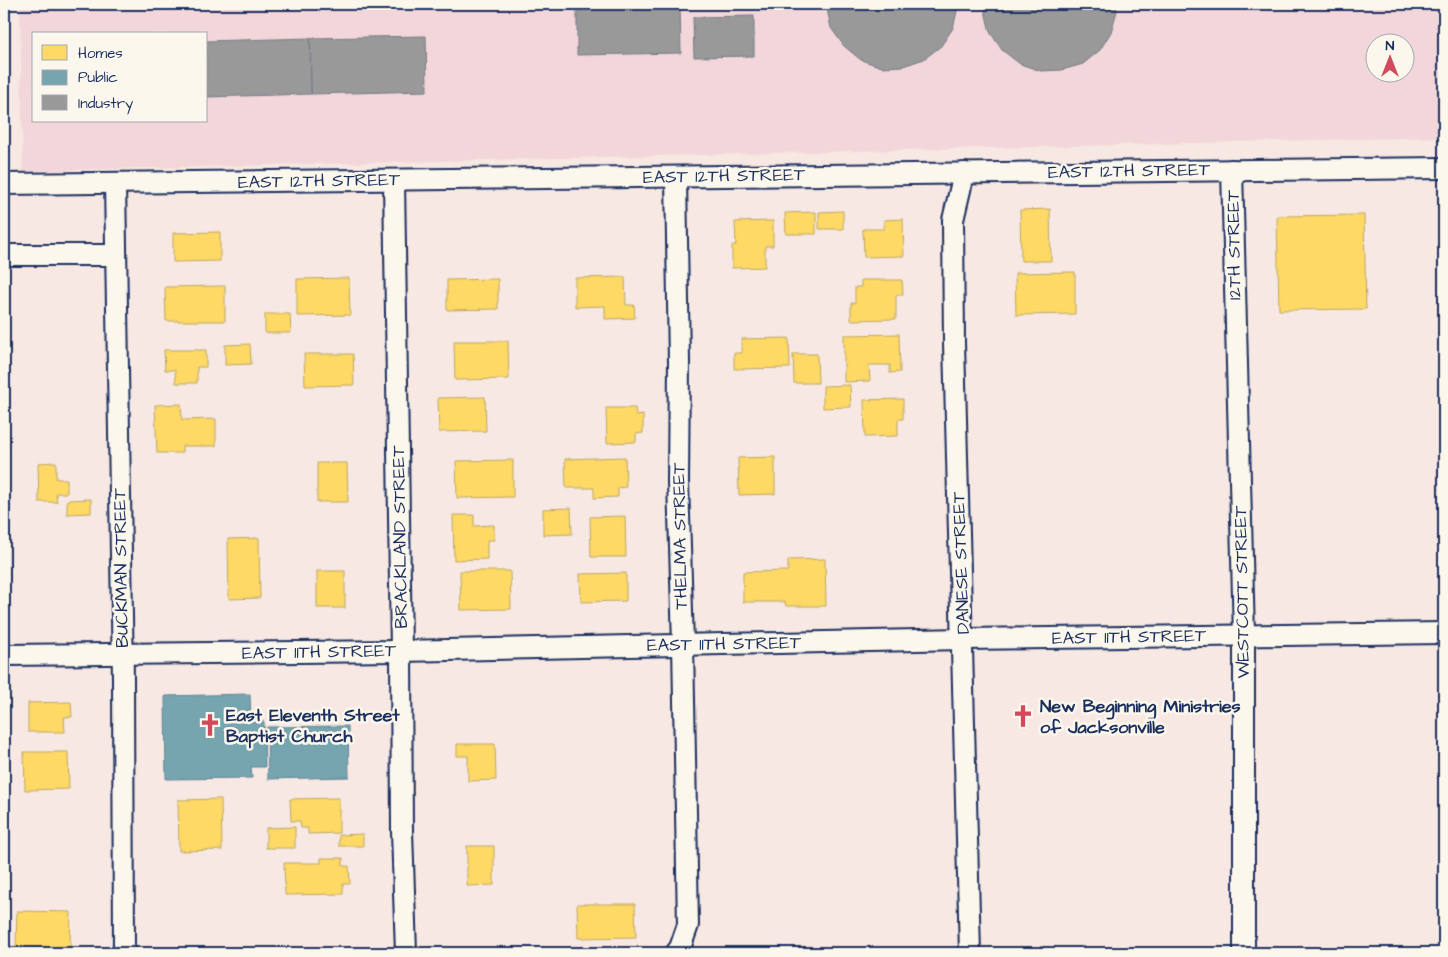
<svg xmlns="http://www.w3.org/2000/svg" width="1448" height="957" font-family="'Architects Daughter',sans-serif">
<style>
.built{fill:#f2d6d9;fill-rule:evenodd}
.homes{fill:#ffd966;stroke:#bba664}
.public{fill:#76a5af;stroke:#5b8297}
.industry{fill:#999;stroke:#737987}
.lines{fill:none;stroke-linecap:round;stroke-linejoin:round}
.minor-casing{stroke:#1b2f5e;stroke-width:24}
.minor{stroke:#fbf7ec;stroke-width:20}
.labels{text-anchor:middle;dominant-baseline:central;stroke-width:5;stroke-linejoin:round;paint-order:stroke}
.street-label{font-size:18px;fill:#1b2f5e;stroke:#fbf7ec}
.poi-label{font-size:18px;font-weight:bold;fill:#1b2f5e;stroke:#fbf7ec;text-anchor:start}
</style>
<rect width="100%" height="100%" fill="#f7e8e3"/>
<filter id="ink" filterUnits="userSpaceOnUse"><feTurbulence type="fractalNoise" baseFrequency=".02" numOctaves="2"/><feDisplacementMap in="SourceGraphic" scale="10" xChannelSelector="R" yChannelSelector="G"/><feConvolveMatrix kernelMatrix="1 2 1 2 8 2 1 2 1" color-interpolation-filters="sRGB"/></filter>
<g filter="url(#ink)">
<path class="built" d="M20,4H1444V137L23,171ZM34,34H206V121H34ZM1376,42H1406V72H1376Z"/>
<g class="homes">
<path d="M1050,209L1051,261H1021L1020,210Z"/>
<path d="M843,211V229H819V212Z"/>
<path d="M816,212V234H786L785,213Z"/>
<path d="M1364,215L1366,309L1279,310L1277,216Z"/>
<path d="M903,219L904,256L864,257L863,229H884V220Z"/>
<path d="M773,221V246H765V267L732,268V246L736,245L735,222Z"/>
<path d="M220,232V261L173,262V233Z"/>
<path d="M1075,272V314L1016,315L1015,273Z"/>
<path d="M625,277L626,305H634L635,318L605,319V306L575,307V278Z"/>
<path d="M349,278L350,315L297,316V279Z"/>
<path d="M498,279V309L447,310V280Z"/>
<path d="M861,280H902L903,295H896V319L851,320V303H855V287H861Z"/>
<path d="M225,286V321H166L165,287Z"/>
<path d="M265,314H290L291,333H265Z"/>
<path d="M899,334L900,372L890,373V365H869L870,381L844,382V335Z"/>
<path d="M789,338L790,368L734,369V353H742V339Z"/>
<path d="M454,341H508L509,379L455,380Z"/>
<path d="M250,344L251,364L225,365V345Z"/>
<path d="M164,350H206V367H197V383H176L175,370H165Z"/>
<path d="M304,354H353L354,385L305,386Z"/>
<path d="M793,354H817L818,383H794Z"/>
<path d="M850,385L851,407L823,408V386Z"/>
<path d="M485,397L486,431L439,432L438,398Z"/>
<path d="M903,399V419H898V436L865,437L864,400Z"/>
<path d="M181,404L182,420L216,419V446H182V453H157L155,405Z"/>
<path d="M606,408H635L636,416L643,415V433L636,434V442L607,443Z"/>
<path d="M4,434H7L8,454H4Z"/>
<path d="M625,457L626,487L618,488V497L594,498V488H566L565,459Z"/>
<path d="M775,457V494L739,495L738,458Z"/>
<path d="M513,460V497L457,498L456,461Z"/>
<path d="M56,462V479H67V493H56L57,502H39L38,463Z"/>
<path d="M317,463H347L348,502H317Z"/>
<path d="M91,499V513L67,514V500Z"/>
<path d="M571,508L572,534L543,535V509Z"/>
<path d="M453,515H474V526L494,525V540H487V559L454,560Z"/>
<path d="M625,516L626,557H591L590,517Z"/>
<path d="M259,538L260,598L229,599L228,539Z"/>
<path d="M825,559L826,606H786L785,602H743V572L788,571V560Z"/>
<rect x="317" y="571" width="28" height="37"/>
<path d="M460,571H510L511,609L461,610Z"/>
<path d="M626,573V601L581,602L580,574Z"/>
<path d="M71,702L72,717H64L65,732H28V703Z"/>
<path d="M457,744H495L496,780L468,781V756H457Z"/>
<path d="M24,752H68L69,789L25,790Z"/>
<path d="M339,798V833L308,834V828H301L300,821H291L290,799Z"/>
<path d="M221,799L222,850L179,851L178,800Z"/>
<path d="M295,827V848H266V828Z"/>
<path d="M363,834V846H339V835Z"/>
<path d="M467,846H494V885L467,886Z"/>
<path d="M321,858H343V866H349L350,884H343V894L285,895L284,863H321Z"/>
<path d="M577,904H635L636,937L578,938Z"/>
<path d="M17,911L71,912L70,948L16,947Z"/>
</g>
<g class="public">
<path d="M250,694L251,722H264L265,767H251L252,778L166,779L165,696Z"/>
<path d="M348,726L349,777L268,779L267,727Z"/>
</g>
<g class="industry">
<path d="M577,4H680L681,53L577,55Z"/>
<path d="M826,4H958V7L953,28L941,46L924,59L903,66L882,67L861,60L844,46L831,28Z"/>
<path d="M985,4H1116L1117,11L1111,32L1100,50L1083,64L1062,70L1041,71L1020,64L1002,50L990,32L985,11Z"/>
<path d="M754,16V56L694,57L693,17Z"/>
<path d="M426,36L427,91L311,94L310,38Z"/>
<path d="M310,38L311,94L206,97V41Z"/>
</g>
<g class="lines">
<defs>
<g id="minor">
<path d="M1232,170L1244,636V953"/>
<path d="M964,173L953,220L954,343L970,953"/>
<path d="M394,180L401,651L402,831L406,953"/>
<path d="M115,183L123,679L124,953"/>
<path d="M4,184L1444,168"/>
<path d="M4,255H116"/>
<path d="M4,655L401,651L963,639L1444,633"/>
<path d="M676,953L680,948L688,925L683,644L678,482L679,362L676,177"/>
</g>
</defs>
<use href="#minor" class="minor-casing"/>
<use href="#minor" class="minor"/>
</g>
</g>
<defs>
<symbol id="church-bare" viewBox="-9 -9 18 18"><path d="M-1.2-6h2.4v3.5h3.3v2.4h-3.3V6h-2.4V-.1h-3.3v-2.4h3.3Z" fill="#d1495b" stroke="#fbf7ec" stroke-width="2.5" paint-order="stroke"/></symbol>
</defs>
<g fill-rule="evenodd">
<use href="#church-bare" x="1007" y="700" width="32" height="32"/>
<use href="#church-bare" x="194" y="709" width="32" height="32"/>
</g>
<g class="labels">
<g class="street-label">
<text transform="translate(1129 171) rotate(-1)">EAST 12TH STREET</text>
<text transform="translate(724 176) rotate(-1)">EAST 12TH STREET</text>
<text transform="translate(319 181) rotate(-1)">EAST 12TH STREET</text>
<text transform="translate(1234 245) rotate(-91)">12TH STREET</text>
<text transform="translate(680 536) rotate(-91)">THELMA STREET</text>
<text transform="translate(400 537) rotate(-91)">BRACKLAND STREET</text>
<text transform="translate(961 563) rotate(-92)">DANESE STREET</text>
<text transform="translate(121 568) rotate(-91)">BUCKMAN STREET</text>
<text transform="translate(1242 592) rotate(-91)">WESTCOTT STREET</text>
<text transform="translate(1129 637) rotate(-1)">EAST 11TH STREET</text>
<text transform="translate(724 644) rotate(-1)">EAST 11TH STREET</text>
<text transform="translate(319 652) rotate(-1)">EAST 11TH STREET</text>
</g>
<g class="poi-label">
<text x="1040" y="706">New Beginning Ministries<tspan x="1040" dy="21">of Jacksonville</tspan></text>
<text x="226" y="715">East Eleventh Street<tspan x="226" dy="21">Baptist Church</tspan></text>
</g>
</g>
<rect width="1448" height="957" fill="none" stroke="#fbf7ec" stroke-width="20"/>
<rect x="10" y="10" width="1428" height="937" fill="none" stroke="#1b2f5e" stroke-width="2" filter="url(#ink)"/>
<rect x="32" y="32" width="175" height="90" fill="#fbf7ec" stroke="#a1a7b3"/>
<rect x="42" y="45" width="25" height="15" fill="#ffd966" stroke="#a1a7b3"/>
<text x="78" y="58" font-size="15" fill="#1b2f5e">Homes</text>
<rect x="42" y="70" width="25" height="15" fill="#76a5af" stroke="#a1a7b3"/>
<text x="78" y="82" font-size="15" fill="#1b2f5e">Public</text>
<rect x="42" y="95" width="25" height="15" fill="#999999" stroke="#a1a7b3"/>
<text x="78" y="108" font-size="15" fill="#1b2f5e">Industry</text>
<g transform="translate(1390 58)"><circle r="24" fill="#fbf7ec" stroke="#a1a7b3"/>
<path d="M0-4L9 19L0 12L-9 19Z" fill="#d1495b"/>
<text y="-8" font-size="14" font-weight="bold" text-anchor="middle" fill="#1b2f5e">N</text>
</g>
</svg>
